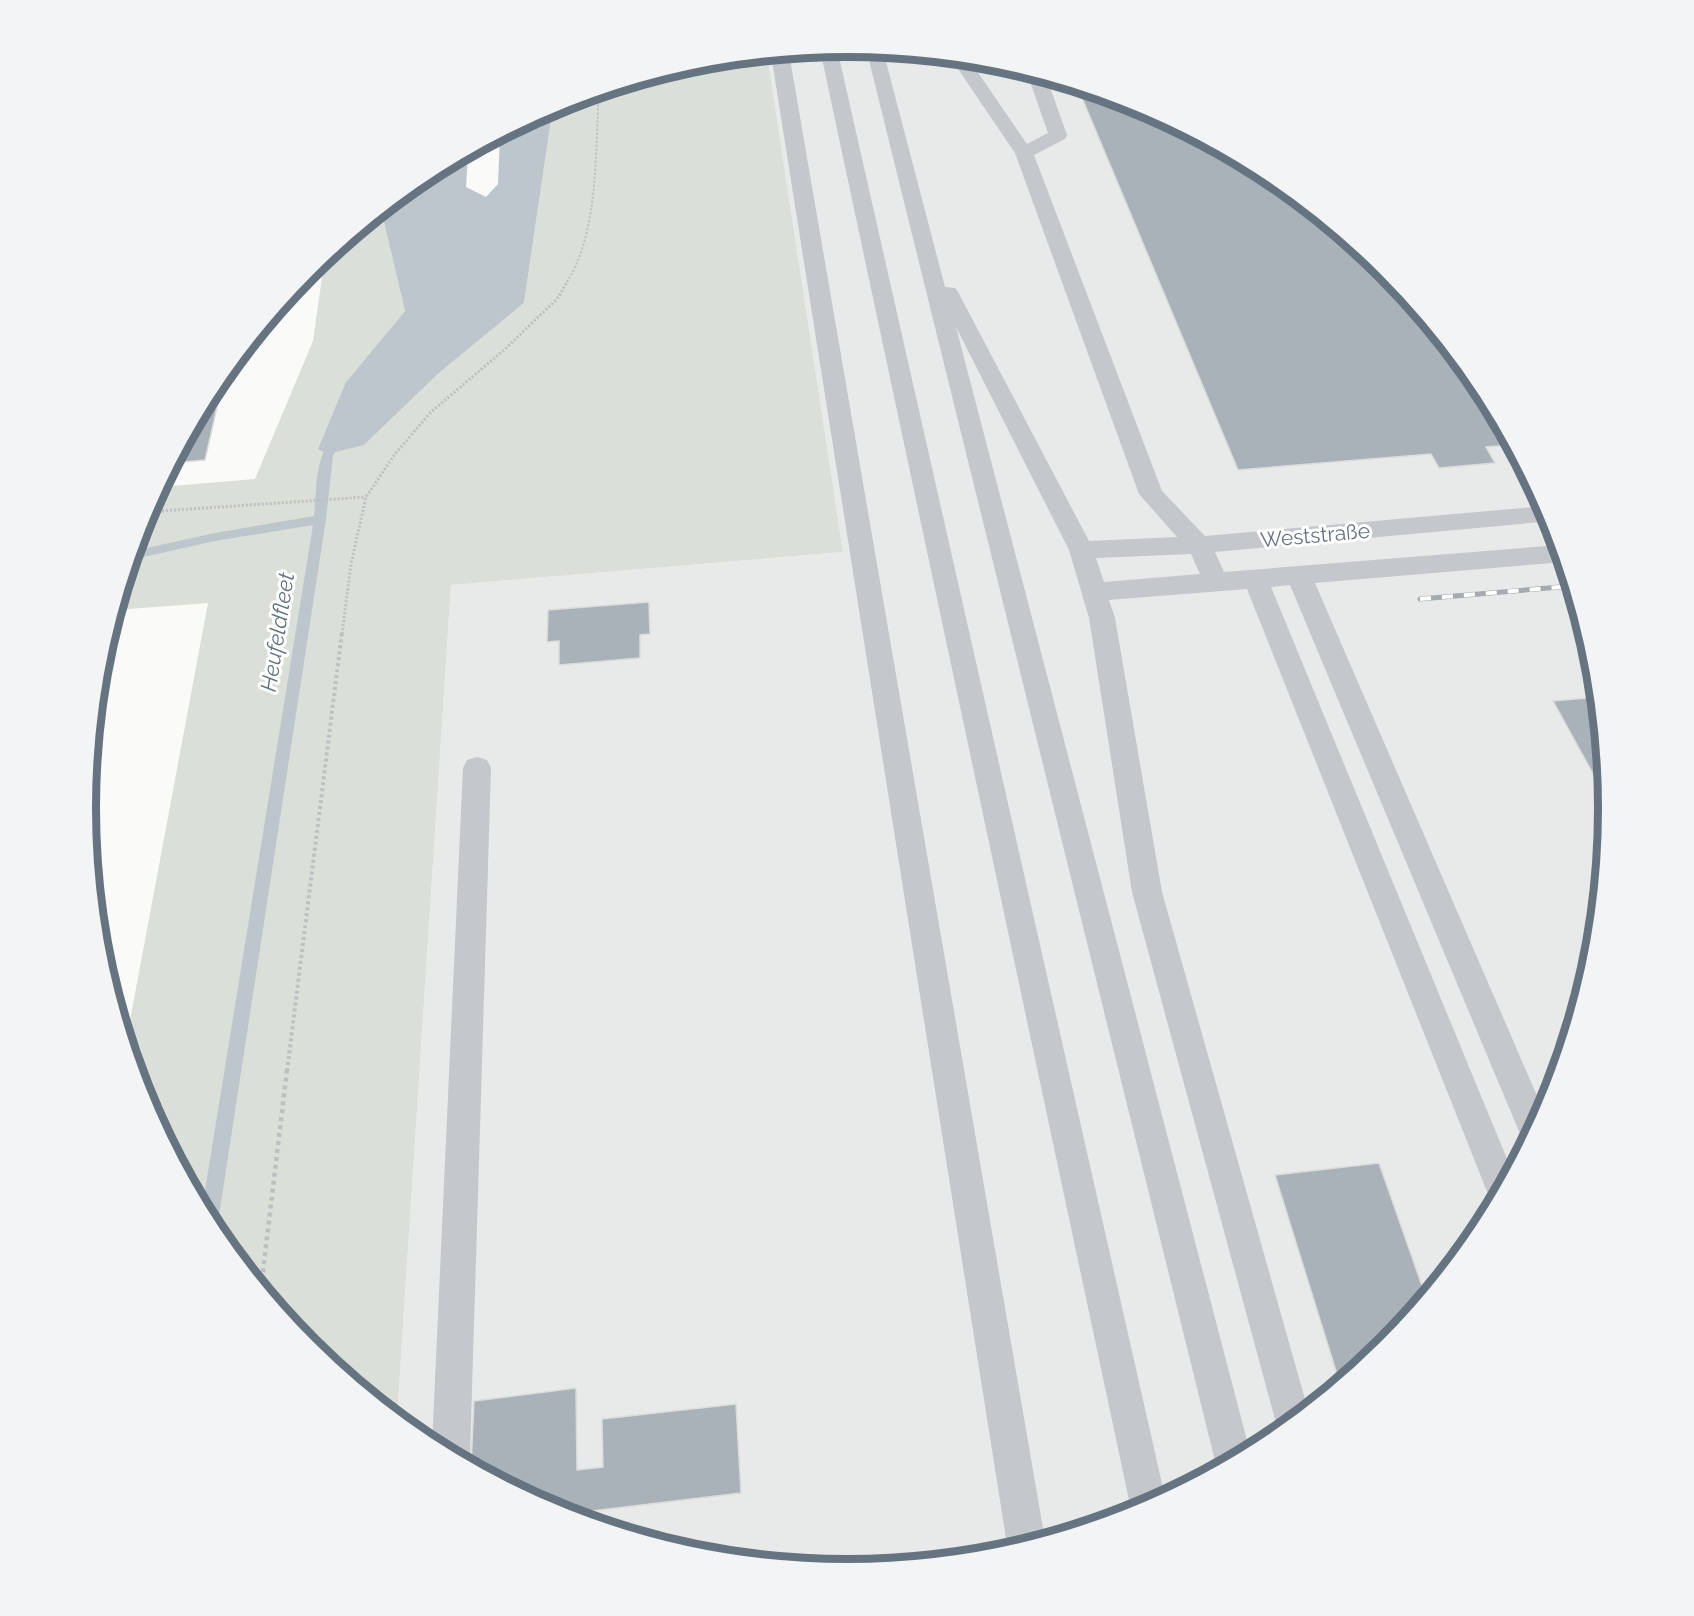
<svg xmlns="http://www.w3.org/2000/svg" width="1694" height="1616" font-family="Raleway,sans-serif">
<style>
.built{fill:#e8e9e9}
.green{fill:#dadfd7}
.water{fill:#bdc6cc}
.lines{fill:none;stroke-linecap:round;stroke-linejoin:round}
.stream{fill:#bdc6cc;fill-rule:evenodd}
.building{fill:#aab2b9;stroke:#dcdcda;stroke-width:1.5}
.path-far3{stroke:#bec0c3;stroke-width:2;stroke-dasharray:2 2;stroke-linecap:butt}
.path-far2{stroke:#bec0c3;stroke-width:3;stroke-dasharray:2 2;stroke-linecap:butt}
.path-far1{stroke:#bec0c3;stroke-width:4;stroke-dasharray:3 3;stroke-linecap:butt}
.path{stroke:#bec0c3;stroke-width:4.5;stroke-dasharray:4 4;stroke-linecap:butt}
.lane{fill:#c4c7cb;fill-rule:evenodd}
.rail-casing{stroke:#a5abb1;stroke-width:5}
.rail{stroke:#fff;stroke-width:4;stroke-dasharray:11;stroke-linecap:butt}
.labels{text-anchor:middle;dominant-baseline:central;stroke-width:6;stroke-linejoin:round;paint-order:stroke}
.street-label{font-size:21px;fill:#667482;stroke:#fff}
.water-label{font-size:22px;font-style:italic;fill:#60737b;stroke:#fff}
.rim{fill:none;stroke:#667482;stroke-width:8}
</style>
<rect width="100%" height="100%" fill="#fafaf8"/>
<path class="built" d="M847,47L996,61L1139,105L1270,175L1386,270L1480,385L1551,517L1594,660L1608,808L1594,957L1550,1100L1480,1231L1385,1347L1270,1441L1138,1512L995,1555L847,1569L698,1555L555,1511L424,1441L397,1419L451,585L843,552L767,54Z"/>
<path class="green" d="M767,54L843,552L451,585L397,1419L308,1346L214,1231L143,1099L126,1042L208,603L115,610L144,516L159,487L255,479L313,341L325,256L385,207L383,218L405,311L346,382L364,445L439,373L524,303L553,106L699,61Z"/>
<path class="water" d="M553,106L524,303L439,373L364,445L327,454L318,449L346,382L405,311L383,218L385,207L424,175L468,151L466,187L486,197L498,184L500,134Z"/>
<g class="lines">
<path class="stream" d="M341,435L347,439L333,455L326,519L218,1222L213,1229L202,1209L313,525L215,541L130,560L133,551L215,533L314,516C317,492 314,443 341,435Z"/>
</g>
<g class="building">
<path d="M1077,86L1139,105L1270,175L1386,270L1480,385L1512,445L1486,447L1495,463L1439,468L1431,454L1238,470Z"/>
<path d="M223,381L205,460L172,463L214,385L216,382Z"/>
<path d="M649,602L650,634L640,635V658L559,665V641L547,642L548,610Z"/>
<path d="M107,636H113L101,689H97L100,659Z"/>
<path d="M1598,697L1608,801L1553,701Z"/>
<path d="M1379,1163L1426,1297L1385,1347L1340,1384L1275,1175Z"/>
<path d="M576,1388L577,1470L603,1467L602,1419L736,1404L741,1493L576,1513L577,1518L555,1511L471,1466L474,1401Z"/>
</g>
<g class="lines">
<path class="path-far3" d="M567,282C599,232 595,150 599,91"/>
<g class="path-far2">
<path d="M146,512L366,497"/>
<path d="M342,634L351,564L366,497L395,454L431,412L504,350L557,299L568,281"/>
</g>
<path class="path-far1" d="M287,1071L342,632"/>
<path class="path" d="M261,1288L287,1070"/>
<g class="lane">
<path d="M837,48L1165,1497L1132,1514L820,49Z"/>
<path d="M866,48L883,50L945,287L955,288L958,292L1089,541L1177,537L1139,494L1015,153L950,57L968,58L1027,144L1048,133L1027,73L1028,71L1046,76L1067,135L1065,139L1034,155L1162,491L1205,536L1545,506L1552,521L1215,552L1224,572L1559,545L1564,562L1315,583L1544,1112L1528,1142L1523,1140L1518,1129L1290,585L1271,587L1512,1171L1495,1202L1491,1201L1486,1189L1247,589L1109,600L1115,618L1162,892L1308,1410L1279,1434L1132,892L1089,618L1069,550L956,327L1250,1452L1217,1469ZM1191,554L1200,574L1104,582L1096,558Z"/>
<path d="M789,53L1045,1540L1008,1551L771,54Z"/>
<path d="M477,757L487,760L491,768L470,1455L466,1464L432,1446L463,768L467,760Z"/>
</g>
<defs>
<path id="rail" d="M1420,599L1572,586"/>
</defs>
<use href="#rail" class="rail-casing"/>
<use href="#rail" class="rail"/>
</g>
<g class="labels">
<g class="street-label">
<text transform="translate(1315 535) rotate(-5)">Weststraße</text>
</g>
<g class="water-label">
<text transform="translate(277 632) rotate(-81)">Heufeldfleet</text>
</g>
</g>
<path d="M0 0H1694V1616H0ZM96 808a751 751 0 1 1 1502 0a751 751 0 1 1-1502 0Z" fill="#f3f4f5" fill-rule="evenodd"/>
<path class="rim" d="M96 808a751 751 0 1 1 1502 0a751 751 0 1 1-1502 0Z"/>
</svg>
